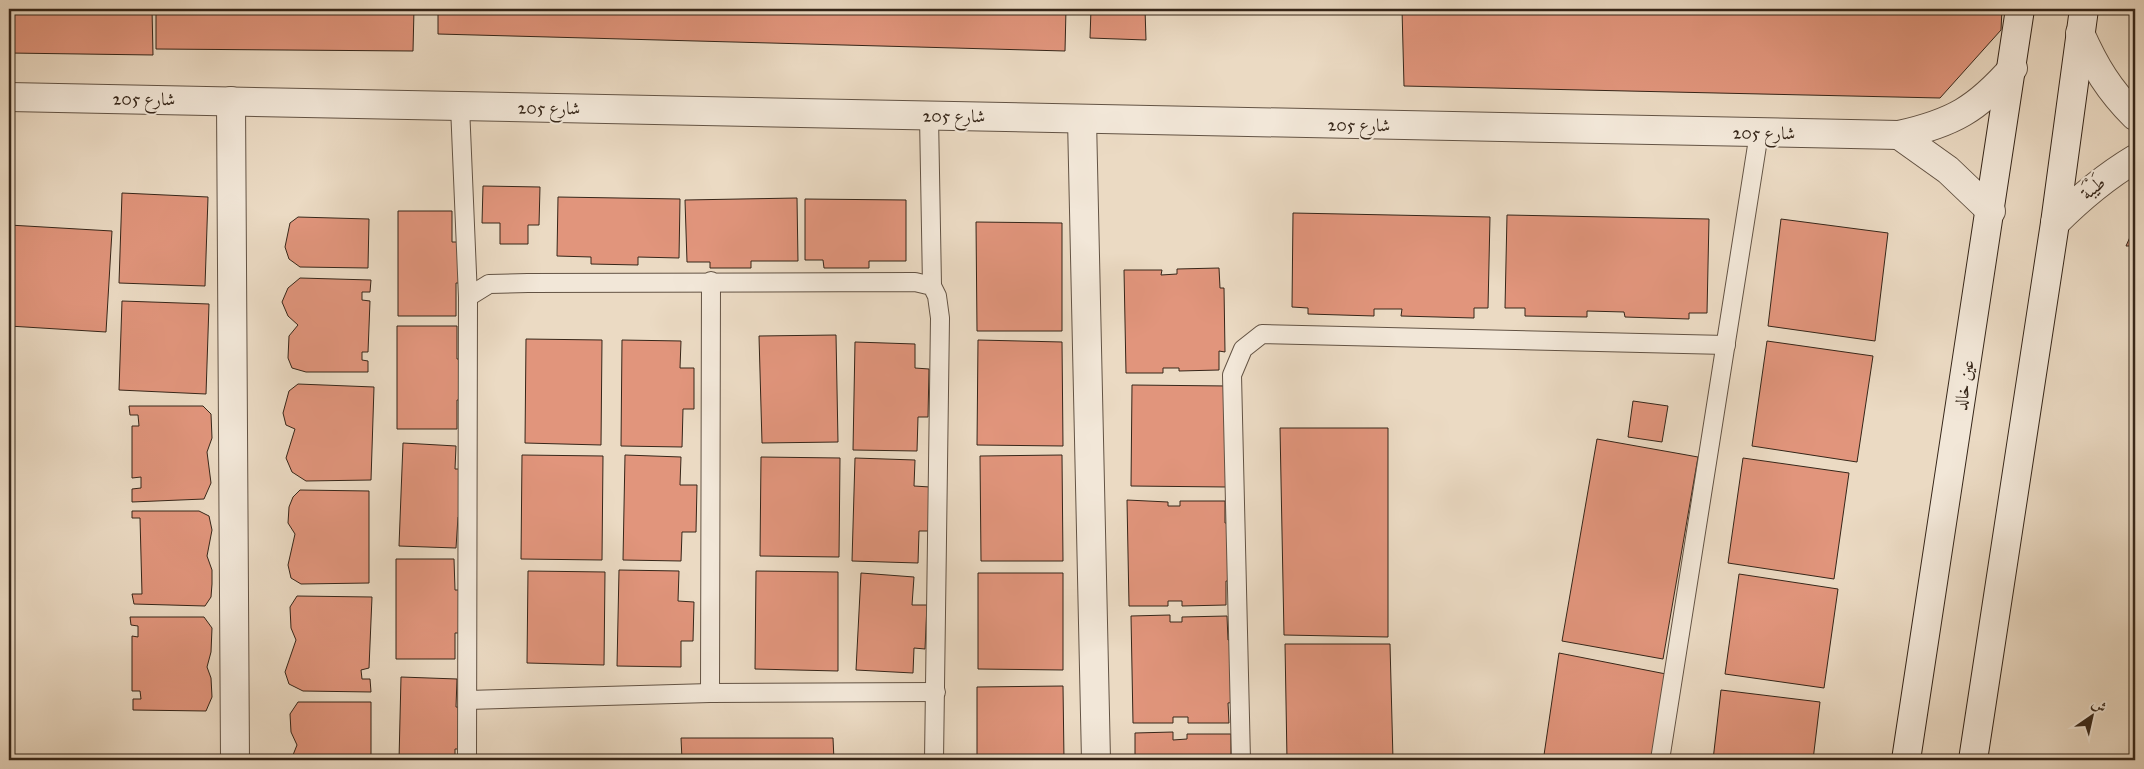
<svg xmlns="http://www.w3.org/2000/svg" width="2144" height="769" font-family="'IM FELL Great Primer',Amiri,serif">
<style>
.building{fill:#e1957c;stroke:#362619}
.lines{fill:none;stroke-linecap:round;stroke-linejoin:round}
.lane-casing{stroke:#635344;stroke-width:20}
.street-casing{stroke:#635344;stroke-width:30}
.secondary-casing{stroke:#362619;stroke-width:30}
.lane{stroke:#f2e7d8;stroke-width:18}
.street{stroke:#f2e7d8;stroke-width:28}
.secondary{stroke:#f2e7d8;stroke-width:28}
.labels{text-anchor:middle;dominant-baseline:central;stroke-width:4;stroke-linejoin:round;paint-order:stroke}
.street-label{font-size:18px;fill:#362619;stroke:#f2e7d8}
</style>
<rect width="100%" height="100%" fill="#ebdac3"/>
<filter id="stains"><feTurbulence type="fractalNoise" baseFrequency=".004" numOctaves="4"/><feColorMatrix values="0 0 0 0 .2 0 0 0 0 .09 0 0 0 0 .02 0 0 0 .5 -.17"/></filter>
<radialGradient id="worn" r=".72"><stop offset=".6" stop-color="#630" stop-opacity="0"/><stop offset="1" stop-color="#630" stop-opacity=".3"/></radialGradient>
<g class="building">
<path d="M9,9H152L153,55L9,53Z"/>
<path d="M156,9H414L413,51L156,49Z"/>
<path d="M438,9H1066L1065,51L438,34Z"/>
<path d="M1091,9H1145L1146,40L1090,38Z"/>
<path d="M1402,9H2002L2001,30L1940,98L1404,86Z"/>
<path d="M483,186L540,187L539,225H528V244H500V223H482Z"/>
<path d="M122,193L208,197L205,286L119,283Z"/>
<path d="M558,197L680,199L679,258L638,257V265L591,264V257L557,256Z"/>
<path d="M797,198L798,261H751V268H710V262H687L685,200Z"/>
<path d="M805,199L906,200V261H869V268H824L823,260H805Z"/>
<path d="M398,211H452V242H463L464,283H456V316H398Z"/>
<path d="M1293,213L1490,217L1488,308H1474V318L1401,316L1402,309H1374V316L1308,314V308L1292,307Z"/>
<path d="M1507,215L1709,219L1707,313H1689V319L1625,317L1624,312L1587,311V317L1525,316V308H1505Z"/>
<path d="M298,217L369,219L368,268L300,267L289,259L285,247L290,223Z"/>
<path d="M1781,219L1888,233L1875,341L1768,326Z"/>
<path d="M976,222L1062,223V331H977Z"/>
<path d="M9,225L112,231L106,332L9,326Z"/>
<path d="M2135,226V246H2126Z"/>
<path d="M1219,268L1220,288H1224L1225,352L1219,351V370L1179,371V368H1163V373H1126L1124,270H1162L1161,275L1177,274V269Z"/>
<path d="M300,278L371,280L370,292H362V300L370,301L368,352H362V360L368,361V372H306L292,368L288,358L289,336L298,325L288,316L282,302L288,288Z"/>
<path d="M122,301L209,304L206,394L119,390Z"/>
<path d="M397,326H457V359H465L464,400H457V429H397Z"/>
<path d="M836,335L838,442L762,443L759,336Z"/>
<path d="M526,339L602,340L601,445L525,443Z"/>
<path d="M622,340L681,341L680,368H694V409H683L682,447L621,446Z"/>
<path d="M978,340L1062,342L1063,446L977,445Z"/>
<path d="M1767,341L1873,356L1857,462L1752,446Z"/>
<path d="M855,342L915,344V368L929,369L928,417H918L917,451L853,450Z"/>
<path d="M298,384L374,387L371,480L306,481L292,472L286,458L295,429L286,425L283,413L289,391Z"/>
<path d="M1132,385L1228,386L1227,487L1131,486Z"/>
<path d="M1633,401L1668,406L1662,442L1628,437Z"/>
<path d="M129,406H203L211,414L212,438L207,452L211,483L204,499L132,502V489L141,488V477L132,478V426H139L138,415H130Z"/>
<path d="M1280,428H1388V637L1284,635Z"/>
<path d="M1597,439L1698,457L1663,659L1562,641Z"/>
<path d="M403,443L456,446L455,469H466L464,517H458L456,548L399,546Z"/>
<path d="M522,455L603,456L602,560L521,559Z"/>
<path d="M625,455L681,457L680,485H697L696,532H682L681,561L623,560Z"/>
<path d="M1062,455L1063,561H981L980,456Z"/>
<path d="M761,457L840,458L839,557L760,556Z"/>
<path d="M855,458L915,460L914,486L930,487L929,531H919L918,563L852,561Z"/>
<path d="M1743,458L1849,473L1834,579L1728,563Z"/>
<path d="M300,490L369,491V583L301,584L291,578L288,565L295,534L288,523L289,507L293,497Z"/>
<path d="M1127,500L1168,502V506H1180V501H1225V523H1231V581H1226V605L1182,606V601H1168V606H1129Z"/>
<path d="M132,511H199L209,516L212,530L207,556L212,570V584L211,597L205,606L134,604L132,594H142L140,518H132Z"/>
<path d="M396,559H454L455,590H465V633H455V659H396Z"/>
<path d="M619,570L679,571L678,601L694,602L693,641H681V667L617,666Z"/>
<path d="M528,571L605,572L604,665L527,663Z"/>
<path d="M756,571L838,572V671L755,669Z"/>
<path d="M861,573L914,577L912,605H927L925,649L914,648L913,673L856,670Z"/>
<path d="M978,573H1063V670L978,669Z"/>
<path d="M1739,574L1838,589L1824,688L1725,674Z"/>
<path d="M297,596L372,597L369,668L361,670L362,679H370L371,692L303,691L289,684L285,672L296,640L291,628L290,607Z"/>
<path d="M1170,615V622H1182V617L1227,616L1228,640H1234L1235,702L1228,703L1229,723H1188V717H1173V723H1133L1131,616Z"/>
<path d="M130,617H204L212,628L211,652L207,667L211,678L212,697L206,711L133,710V699H141L140,691H132V636L138,637V626L131,625Z"/>
<path d="M1285,644H1390L1393,760H1287Z"/>
<path d="M1559,653L1666,674L1651,760H1583L1544,755Z"/>
<path d="M401,677L457,679L456,707L465,708L464,749H455V760H399Z"/>
<path d="M1063,686L1064,760H977V687Z"/>
<path d="M1721,690L1820,702L1813,760H1713Z"/>
<path d="M298,702H371V760H291L297,745L291,732L290,714Z"/>
<path d="M1173,732V740L1187,739V734H1231V757L1237,756V760H1135V733Z"/>
<path d="M681,738H833L834,760H682Z"/>
<path d="M1544,755L1583,760H1543Z"/>
</g>
<g class="lines">
<defs>
<g id="lane">
<path d="M460,106L468,297L467,760"/>
<path d="M929,116L932,286"/>
<path d="M468,297L489,284L528,283L915,282L932,286L937,296L940,318L934,760"/>
<path d="M710,693L711,281"/>
<path d="M468,700L710,693L936,692"/>
<path d="M1241,760L1232,375L1243,349L1262,334L1726,345"/>
<path d="M1660,760L1759,133"/>
</g>
<g id="street">
<path d="M2080,33C2095,67 2109,90 2135,116"/>
<path d="M9,97L1899,135C1953,123 1977,109 2013,68"/>
<path d="M231,101L235,760"/>
<path d="M1082,119L1096,760"/>
<path d="M1899,135L1948,170L1991,211"/>
<path d="M2055,223C2080,198 2105,177 2135,159"/>
</g>
<g id="secondary">
<path d="M1906,760L2020,9"/>
<path d="M1973,760L2055,223L2084,9"/>
</g>
</defs>
<use href="#lane" class="lane-casing"/>
<use href="#street" class="street-casing"/>
<use href="#secondary" class="secondary-casing"/>
<use href="#lane" class="lane"/>
<use href="#street" class="street"/>
<use href="#secondary" class="secondary"/>
</g>
<g class="labels">
<g class="street-label">
<text transform="translate(144 99) rotate(1)">شارع 205</text>
<text transform="translate(549 108) rotate(1)">شارع 205</text>
<text transform="translate(954 116) rotate(1)">شارع 205</text>
<text transform="translate(1359 125) rotate(1)">شارع 205</text>
<text transform="translate(1764 133) rotate(1)">شارع 205</text>
<text transform="translate(2093 188) rotate(-39)">طَيْبَة</text>
<text transform="translate(1964 385) rotate(-81)">عين خالد</text>
</g>
</g>
<rect width="2144" height="769" fill="none" stroke="#ebdac3" stroke-width="30"/>
<rect x="10" y="10" width="2124" height="749" fill="none" stroke="#362619" stroke-width="2.5"/>
<rect x="15" y="15" width="2114" height="739" fill="none" stroke="#362619"/>
<g transform="translate(2092 716) rotate(34)" stroke="#f2e7d8" stroke-width="4" paint-order="stroke">
<path d="M0-4L9 19L0 12L-9 19Z" fill="#362619"/>
<text y="-8" font-size="14" font-weight="bold" text-anchor="middle" fill="#362619">ش</text>
</g>
<rect width="100%" height="100%" filter="url(#stains)"/>
<rect width="100%" height="100%" fill="url(#worn)"/>
</svg>
